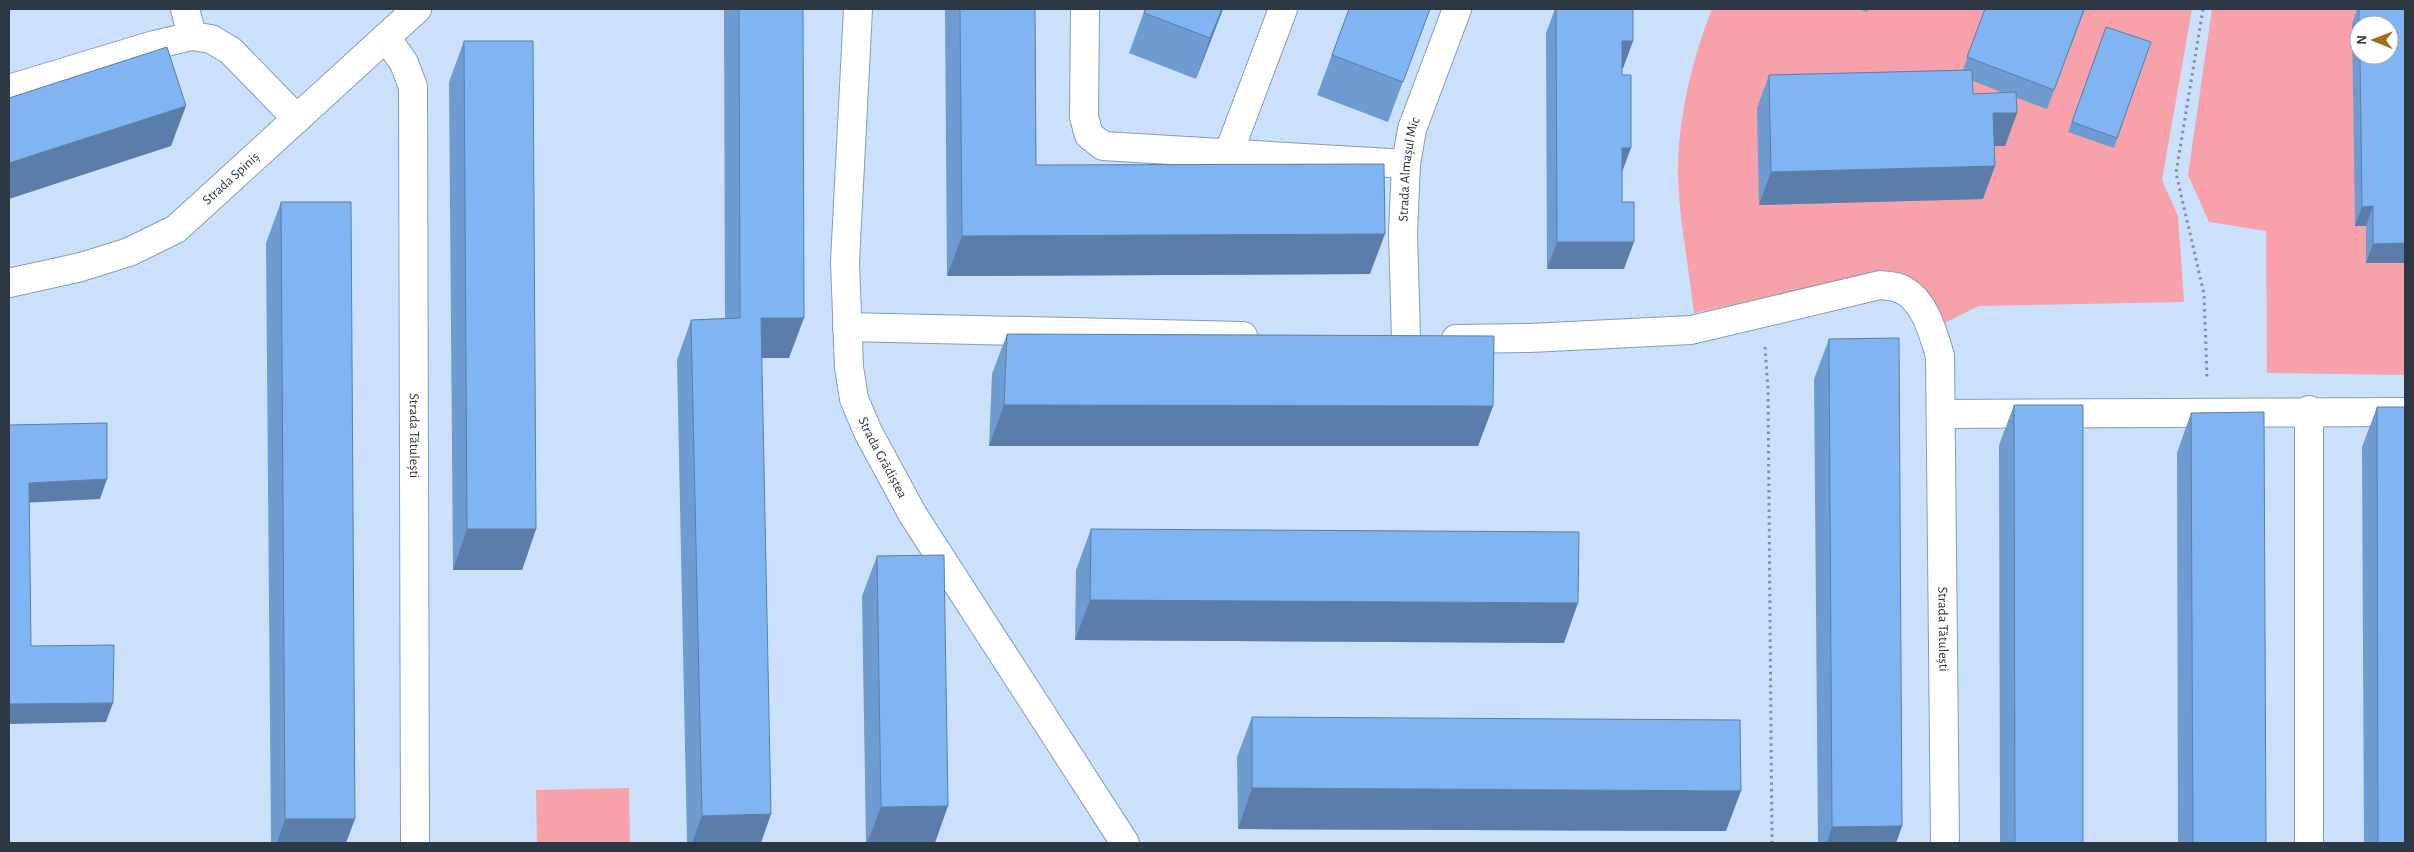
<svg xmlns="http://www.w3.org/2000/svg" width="2414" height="852" font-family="'Alegreya Sans',sans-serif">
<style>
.green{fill:#f7a2aa;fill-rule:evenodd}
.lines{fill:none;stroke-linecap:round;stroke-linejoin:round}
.minor-casing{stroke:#839dbb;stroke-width:30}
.path{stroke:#7e8fa2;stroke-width:3;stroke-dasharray:2.5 4;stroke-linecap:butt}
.minor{stroke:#fff;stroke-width:28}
.wall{fill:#6e9bd0;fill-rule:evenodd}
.shaded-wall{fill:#5a7ea9}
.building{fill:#80b4f2;stroke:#5a7ea9}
.labels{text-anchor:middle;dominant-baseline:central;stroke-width:4;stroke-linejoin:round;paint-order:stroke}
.street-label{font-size:14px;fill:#2d3845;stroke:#fff}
</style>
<rect width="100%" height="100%" fill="#cbe1fb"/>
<g class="green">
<path d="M1712,9H2192L2162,180L2178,216L2184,302L1979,306L1940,325L1879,275L1694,313C1689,269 1680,224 1678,180C1677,122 1691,62 1712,9Z"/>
<path d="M2212,9H2405V375L2267,373L2266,231L2209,222L2188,175ZM2359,25H2389V55H2359Z"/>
<path d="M629,788L630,843H537L536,790Z"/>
</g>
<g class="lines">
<defs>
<g id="minor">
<path d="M185,9L192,36"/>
<path id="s1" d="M858,9L845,262L849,367L854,399L868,432L913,515L1125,843"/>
<path d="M1085,9L1084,117L1089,135L1103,146L1406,164"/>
<path id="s2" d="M386,37L404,63L413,87L415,843"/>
<path d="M9,89L154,45L192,36L211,39L231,51L297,119"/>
<path d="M1229,152L1283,9"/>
<path id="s3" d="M9,283L81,267L129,252L176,229L417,9"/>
<path d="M847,327L1243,336"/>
<path id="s4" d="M1406,339L1403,233L1406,164L1412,129L1457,9"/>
<path id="s5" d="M1456,339L1530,338L1691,330L1880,285C1886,286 1893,286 1899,288C1924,298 1933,332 1940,356L1945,843"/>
<path d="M1942,414L2405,412"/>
<path d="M2309,843V410"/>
</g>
</defs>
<use href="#minor" class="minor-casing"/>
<g class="path">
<path d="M2203,9L2176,173L2204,294L2207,377"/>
<path d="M1765,347L1768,389L1772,843"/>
</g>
<use href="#minor" class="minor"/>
</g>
<g class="wall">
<path d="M724,9H803L789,358H762L761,843H687L677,360L691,320L725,318Z"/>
<path d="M945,9H1035L1036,165L1370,274L947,276Z"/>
<path d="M1145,9H1223L1196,79L1129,53Z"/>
<path d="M1349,9H1430L1388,122L1317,95Z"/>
<path d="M1555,9H1633V41L1623,68H1622V202L1624,269H1547L1546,33Z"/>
<path d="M1858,9H1868L1867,12Z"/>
<path d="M1985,9H2085L2047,109L2017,98V113L2005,146H1994L1983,199L1759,205L1757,108L1769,75L1963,70ZM1973,81L1991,88L2003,93L1973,94Z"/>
<path d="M2357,9H2405V263H2366V226H2355L2352,24ZM2359,25L2389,55H2359Z"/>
<path d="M2106,27L2151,42L2114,148L2068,132Z"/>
<path d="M464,41L536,529L522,570H453L449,82Z"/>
<path d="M281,202L346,843H271L266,243Z"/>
<path d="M1007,334L1493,406L1478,446H989L992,374Z"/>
<path d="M1829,339L1902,826L1896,843H1818L1814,379Z"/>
<path d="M2014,405L2083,843H2000L1999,445Z"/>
<path d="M2377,407L2405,843H2364L2362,447Z"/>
<path d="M2191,413L2266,843H2178L2177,453Z"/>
<path d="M1091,529L1564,643L1075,640L1076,570Z"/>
<path d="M877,556L935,843H866L862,596Z"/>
<path d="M1252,717L1726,831L1238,829L1237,757Z"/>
</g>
<g class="shaded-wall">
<path d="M1222,9H1223L1196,79L1210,38Z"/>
<path d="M1622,41H1633L1623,68H1612Z"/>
<path d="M186,106L171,146L9,199V163Z"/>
<path d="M1993,113H2017L2005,146H1981Z"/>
<path d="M1622,148H1631L1621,175Z"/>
<path d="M1995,166L1983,199L1759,205L1771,172Z"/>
<path d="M2373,206L2366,226H2355L2362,207Z"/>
<path d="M1385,234L1370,274L947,276L962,236Z"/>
<path d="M1557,242H1634L1624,269H1547Z"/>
<path d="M2405,243V263H2366L2373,244Z"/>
<path d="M761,318H804L789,358H747Z"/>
<path d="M1004,405L1493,406L1478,446H989Z"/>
<path d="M107,479L100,499L22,503L29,483Z"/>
<path d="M467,529H536L522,570H453Z"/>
<path d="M1090,600L1578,603L1564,643L1075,640Z"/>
<path d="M113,703L106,722L9,724V704Z"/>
<path d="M1252,788L1741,791L1726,831L1238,829Z"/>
<path d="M948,806L935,843H867L881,807Z"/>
<path d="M771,814L761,843H692L702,816Z"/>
<path d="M285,819H355L346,843H277Z"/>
<path d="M1902,826L1896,843H1827L1832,827Z"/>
</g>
<g class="building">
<path d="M739,9H803L804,318H761L771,814L702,816L691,320L740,318Z"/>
<path d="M960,9H1035L1036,165L1384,164L1385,234L962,236Z"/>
<path d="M1145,9H1222L1210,38L1144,13Z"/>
<path d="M1349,9H1430L1403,82L1332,55Z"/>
<path d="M1556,9H1633V41H1622V75H1631V148H1622V202H1634V242H1557Z"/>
<path d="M1985,9H2084L2054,90L1967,57Z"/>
<path d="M2359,9H2405V243L2373,244V206L2362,207L2360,55H2389V25H2359Z"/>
<path d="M2106,27L2151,42L2117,138L2072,122Z"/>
<path d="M464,41H533L536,529H467Z"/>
<path d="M167,47L186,106L9,163V98Z"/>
<path d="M1972,70L1973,94L2016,92L2017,113H1993L1995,166L1771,172L1769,75Z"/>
<path d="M281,202H351L355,819H285Z"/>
<path d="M1007,334L1494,336L1493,406L1004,405Z"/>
<path d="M1899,338L1902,826L1832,827L1829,339Z"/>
<path d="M2014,405H2083V843H2015Z"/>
<path d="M2377,407H2405V843H2378Z"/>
<path d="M2264,412L2266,843H2193L2191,413Z"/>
<path d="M107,423V479L29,483L31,646L114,645L113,703L9,704V425Z"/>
<path d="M1091,529L1579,532L1578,603L1090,600Z"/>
<path d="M944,555L948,806L881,807L877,556Z"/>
<path d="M1252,717L1740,720L1741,791L1252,788Z"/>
</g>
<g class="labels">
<g class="street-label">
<text stroke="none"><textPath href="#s4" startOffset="170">Strada Almașul Mic</textPath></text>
<text stroke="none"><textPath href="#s3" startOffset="251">Strada Spiniș</textPath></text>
<text stroke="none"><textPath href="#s2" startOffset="406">Strada Tătulești</textPath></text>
<text stroke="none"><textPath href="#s1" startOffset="456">Strada Grădiștea</textPath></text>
<text stroke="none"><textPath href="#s5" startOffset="804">Strada Tătulești</textPath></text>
</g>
</g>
<rect width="2414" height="852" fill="none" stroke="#2d3845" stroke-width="20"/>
<g transform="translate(2374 40) rotate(271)"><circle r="24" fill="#ffffff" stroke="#abafb5"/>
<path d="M0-4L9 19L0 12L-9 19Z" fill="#9e6d22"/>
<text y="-8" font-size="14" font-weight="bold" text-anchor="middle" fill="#2d3845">N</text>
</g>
</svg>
